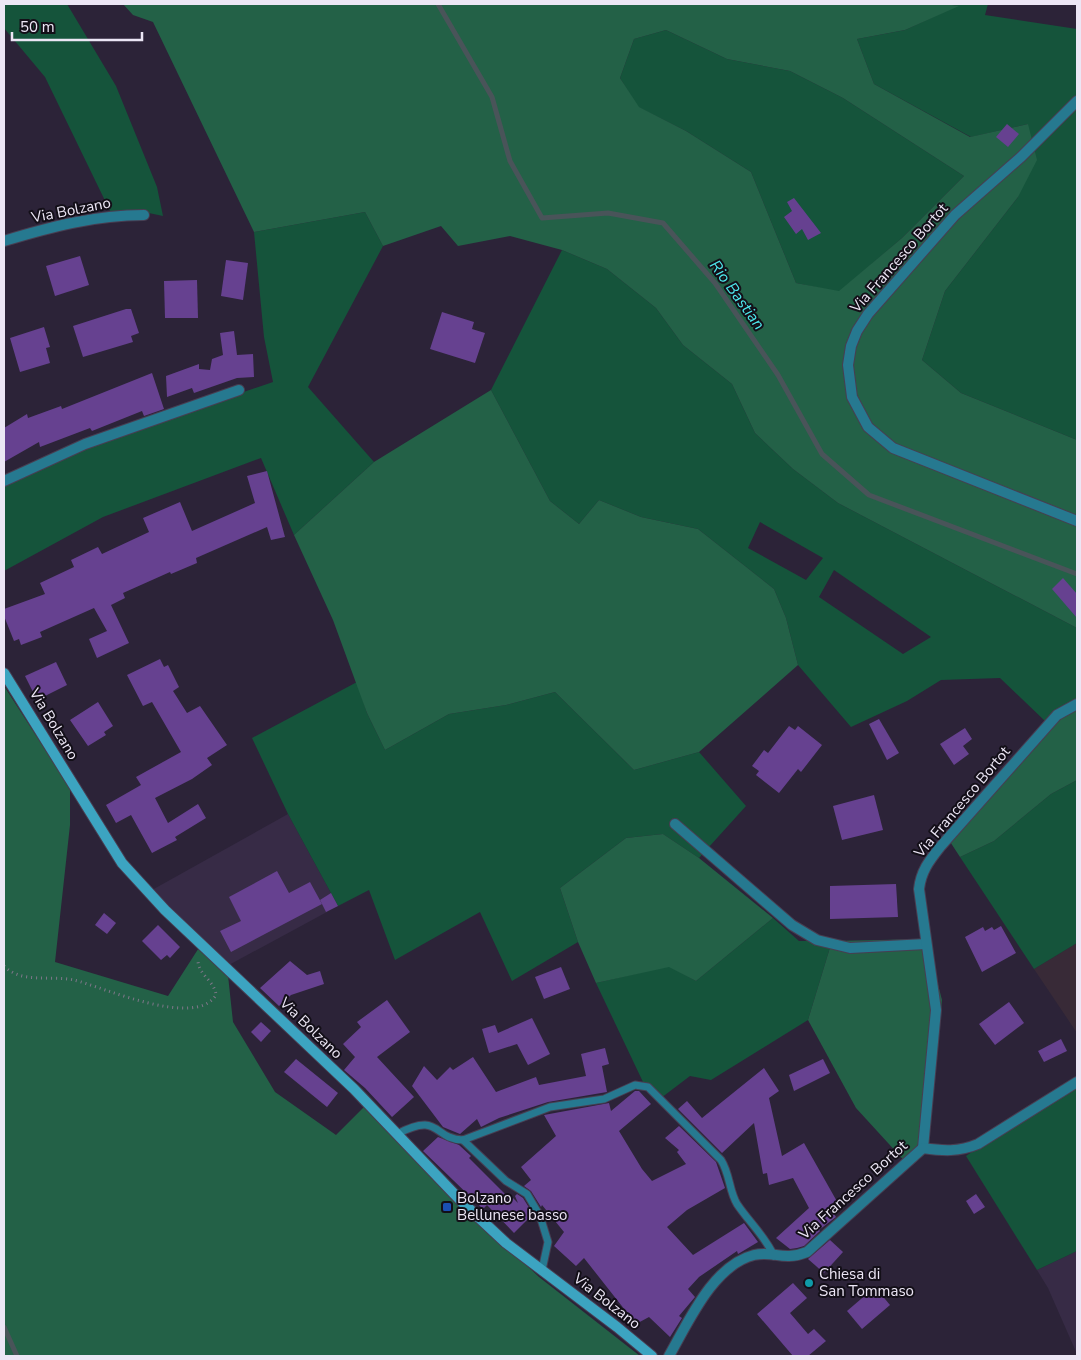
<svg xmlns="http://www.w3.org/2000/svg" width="1081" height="1360" font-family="'Nunito Sans',sans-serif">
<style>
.built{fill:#372b46}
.industrial{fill:#382a37}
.green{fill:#15543b;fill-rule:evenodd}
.forest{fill:#236147;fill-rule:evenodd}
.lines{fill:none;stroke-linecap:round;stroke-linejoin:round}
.stream{stroke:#495459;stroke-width:5}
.building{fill:#664190}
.lane-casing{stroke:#473e52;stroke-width:9}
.street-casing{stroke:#473e52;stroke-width:12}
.secondary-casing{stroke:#473e52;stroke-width:12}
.path{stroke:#7f778a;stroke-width:3;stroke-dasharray:1 4;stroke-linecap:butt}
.lane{stroke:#267990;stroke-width:7}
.street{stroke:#267990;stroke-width:10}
.secondary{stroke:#3ca4c1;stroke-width:10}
.transit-dot{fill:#1a4fb4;stroke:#130f18;stroke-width:2}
.culture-dot{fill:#0f9aa8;stroke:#130f18;stroke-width:2}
.labels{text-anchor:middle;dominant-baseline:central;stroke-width:4;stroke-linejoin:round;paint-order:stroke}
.street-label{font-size:15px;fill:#ece6f5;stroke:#130f18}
.poi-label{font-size:15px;fill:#ece6f5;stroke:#130f18;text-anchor:start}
.water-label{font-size:16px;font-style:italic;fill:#4de8ec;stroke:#130f18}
</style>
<rect width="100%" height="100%" fill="#2c2338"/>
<g class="built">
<path d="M288,814L338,906L227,966L152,890Z"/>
<path d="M1077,1251V1354L1048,1288L1037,1270Z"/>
</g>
<path class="industrial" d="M1077,943V1033L1034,969Z"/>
<g class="green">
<path d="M4,4H67L116,86L157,187L163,216L144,212L111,213L45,77L4,28Z"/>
<path d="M945,4H988L985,15L1077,29V440L961,393L922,360L945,291L1018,197L1028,124L971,137L874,84L857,39L905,30L957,6Z"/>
<path d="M666,30L727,59L790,71L843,98L964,176L902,238L839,292L796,283L751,172L686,131L638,107L620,78L634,39Z"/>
<path d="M365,212L383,246L308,387L374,462L294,535L261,458L103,517L4,571V485C90,442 182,413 273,382L264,337L254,232Z"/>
<path d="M562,250L607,269L656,308L683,345L732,384L755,433L793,469L838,503L1077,628V703L1045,721L1000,678L941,680L907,701L851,727L798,665L786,618L774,589L698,529L641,517L599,500L579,524L550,501L491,390ZM760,522L823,558L806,580L748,548ZM834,570L931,637L903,654L819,597Z"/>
<path d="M357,682L367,713L385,750L449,714L506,705L555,692L634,770L699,752L746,806L699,858L663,834L626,838L560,888L578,942L512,981L480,912L395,960L369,890L338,906L288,814L252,738Z"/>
<path d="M1077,780V943L1034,969L960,857L994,841L1051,794Z"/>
<path d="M773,918L799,941H832L808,1020L711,1080L690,1076L661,1098L643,1082L596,983L669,966L696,981Z"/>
<path d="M1077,1079V1251L1037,1270L966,1156Z"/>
</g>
<g class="forest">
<path d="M123,4H945L959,6L905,30L857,39L874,84L970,137L1028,124L1037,160L1018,197L945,291L922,360L961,393L1077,440V628L838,503L793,469L755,433L732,384L683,345L656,308L607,269L562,250L510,236L458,246L441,226L383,246L365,212L254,232L153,22L133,15ZM666,30L727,59L790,71L843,98L964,176L902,238L839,291L796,283L751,172L686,131L639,107L620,78L634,39Z"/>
<path d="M491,390L550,501L579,524L599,500L641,517L698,529L774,589L786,618L798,665L699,752L634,770L555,692L506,705L449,714L385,750L367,713L333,620L294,535L374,462Z"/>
<path d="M4,686L70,788V825L55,962L168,996L202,943L227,966L233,1022L275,1092L336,1135L365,1106L432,1176L539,1277L640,1356H4Z"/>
<path d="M1077,703V780L1051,794L994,841L960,857L945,834L1045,721Z"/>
<path d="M663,834L699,858L773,918L696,981L669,967L596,983L578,942L560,888L626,838Z"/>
<path d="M926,939L942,1000L926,1153L910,1167L856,1108L808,1020L832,941Z"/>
</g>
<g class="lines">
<g class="stream">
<path d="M438,4L492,97L510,161L542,218L608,213L663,223L715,283L778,375L822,454L869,495L1077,574"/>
<path d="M4,1327L17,1356"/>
</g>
</g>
<g class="building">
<path d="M1007,124L1019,134L1008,147L996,137Z"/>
<path d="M794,198L821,233L808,240L802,229L796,234L784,217L792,211L787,202Z"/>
<path d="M80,256L89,285L55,296L46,266Z"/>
<path d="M226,260L248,263L243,300L221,296Z"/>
<path d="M197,280L198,318H165L164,281Z"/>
<path d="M126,309H131L139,333L131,336L133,342L83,357L73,326Z"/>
<path d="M442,312L474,322L472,329L485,333L475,363L430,349Z"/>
<path d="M44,327L50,347L46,348L50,363L20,372L10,338Z"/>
<path d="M234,331L237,355L253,354L254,377L237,378L194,393L192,388L167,397L166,376L199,364V369L210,370L212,359L223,355L220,333Z"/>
<path d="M152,373L164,409L144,416L142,411L92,431L90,428L40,447L39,442L4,462V428L27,414L28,418L61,406L62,409Z"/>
<path d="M267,471L285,537L271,540L267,527L196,558L197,563L171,574L170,572L123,593L125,598L111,605L129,643L97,658L89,639L107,631L94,608L40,632L42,637L21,645L19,639L14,641L4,616V609L45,594L40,583L74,567L71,560L98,547L102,554L149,532L143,518L180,502L192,531L255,503L247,476Z"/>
<path d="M1063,578L1077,594V618L1052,589Z"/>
<path d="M160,659L164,667L168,665L179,687L173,691L187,713L200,706L227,745L207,758L212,765L192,779L155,798L168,823L198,804L206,818L175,837L177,840L152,853L131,815L116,823L106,805L141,785L136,777L181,752L152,702L143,706L127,675Z"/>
<path d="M56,662L67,685L37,700L25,676Z"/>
<path d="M98,702L113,726L104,732L106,735L88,746L70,720Z"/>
<path d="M879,719L899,753L887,760L869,724Z"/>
<path d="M789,726L795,730L798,726L822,745L801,772L798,769L779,793L756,775L759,771L752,766L764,750L768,753Z"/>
<path d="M965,728L972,739L963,746L969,754L954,765L940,744Z"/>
<path d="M874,795L883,830L842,840L833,806Z"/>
<path d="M277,871L289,893L310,882L322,904L231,952L220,931L241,921L229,897Z"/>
<path d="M896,884L898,917L830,919V886Z"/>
<path d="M331,893L338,906L326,912L320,900Z"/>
<path d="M104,913L116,923L107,934L95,925Z"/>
<path d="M158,925L180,947L170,958L167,955L161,960L142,941Z"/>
<path d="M1001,926L1016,953L982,972L965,937L983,927L985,931L992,927L994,930Z"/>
<path d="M290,961L307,975L320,971L324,984L291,995L279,1006L260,988Z"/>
<path d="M561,967L570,989L544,999L535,977Z"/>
<path d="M387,1000L410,1032L377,1057L414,1097L392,1117L365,1088L344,1070L355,1057L343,1044L361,1027L357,1022Z"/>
<path d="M1009,1002L1024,1023L995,1045L979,1024Z"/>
<path d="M532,1018L550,1054L528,1065L517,1044L489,1053L482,1029L495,1025L498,1033Z"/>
<path d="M261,1022L271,1031L261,1042L251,1032Z"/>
<path d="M1061,1039L1067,1051L1044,1062L1038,1051Z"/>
<path d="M605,1048L609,1064L602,1066L607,1092L548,1102L499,1118L481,1127L477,1119L460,1134L443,1127L412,1086L424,1066L437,1080L450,1067L453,1070L473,1057L496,1092L536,1077L539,1085L586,1076L581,1054Z"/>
<path d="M296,1059L338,1093L327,1107L284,1072Z"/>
<path d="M823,1059L830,1073L794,1091L789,1075Z"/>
<path d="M764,1068L779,1091L769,1098L782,1156L804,1143L839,1205L831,1210L836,1217L819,1230L820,1231L804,1246L797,1248L790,1249L776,1238L809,1208L793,1178L769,1185L767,1173L763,1174L754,1123L722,1153L678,1109L687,1101L702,1118Z"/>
<path d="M635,1091H639L651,1104L619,1131L642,1169L652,1181L686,1164L677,1152L679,1150L665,1138L679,1126L716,1162L725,1188L687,1210L667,1227L693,1255L744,1223L758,1242L738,1254L737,1251L699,1277L688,1289L695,1297L679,1316L682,1318L670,1337L649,1317L636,1324L584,1258L576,1266L554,1246L564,1232L542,1205L541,1207L531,1191L524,1186L531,1180L521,1167L556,1136L544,1115L609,1103L611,1111Z"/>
<path d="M438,1137L459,1145L471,1156L469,1158L511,1200L513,1198L518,1203L515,1196L517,1194L523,1198L533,1214L514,1233L487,1205L483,1209L423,1151Z"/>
<path d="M976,1194L985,1207L974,1214L966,1201Z"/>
<path d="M830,1240L843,1252L824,1273L808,1259Z"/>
<path d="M793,1283L807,1298L790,1313L808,1334L814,1329L826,1341L808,1356H793L757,1314Z"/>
<path d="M875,1287L890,1305L862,1329L847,1311Z"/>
</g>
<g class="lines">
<defs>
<g id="lane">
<path d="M397,1134C441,1111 432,1139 463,1140L550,1107L604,1099L635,1085L648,1087L721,1160C730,1174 729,1191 737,1204C749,1222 765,1236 774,1256"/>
<path d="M463,1140L506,1181L527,1194L540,1216L548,1242L542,1270"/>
</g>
<g id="street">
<path d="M1077,101L1021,157L955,215L868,314L857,331L851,346L848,365L852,397L868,427L893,448L1077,521"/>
<path d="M4,241C50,227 95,215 144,215"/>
<path d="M4,481L85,444L239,390"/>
<path d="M675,824L792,925L817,940L850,948L926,944"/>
<path d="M923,1148L936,1010L919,889C921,871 929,861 940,847L1057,715L1077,704"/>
<path d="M669,1356C688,1323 713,1265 754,1255C774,1250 782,1262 807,1252L923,1148C943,1151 959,1152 978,1144L1077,1082"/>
</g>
<path id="secondary" d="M4,673L122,863L165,910L354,1089L461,1201L506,1243L617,1327L652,1356"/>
</defs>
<use href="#lane" class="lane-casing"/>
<use href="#street" class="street-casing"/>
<use href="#secondary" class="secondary-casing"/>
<path class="path" d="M4,966C22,984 50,975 74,980C103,987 195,1029 216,995C215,981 197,974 198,959"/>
<use href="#lane" class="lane"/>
<use href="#street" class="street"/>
<use href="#secondary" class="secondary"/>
</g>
<rect class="transit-dot" x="442" y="1202" width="10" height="10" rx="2.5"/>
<circle class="culture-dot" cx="809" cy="1283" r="5"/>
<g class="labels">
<g class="street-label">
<text transform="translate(71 210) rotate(-11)">Via Bolzano</text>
<text transform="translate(899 258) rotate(-49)">Via Francesco Bortot</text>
<text transform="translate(54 724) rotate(59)">Via Bolzano</text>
<text transform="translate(962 802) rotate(-50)">Via Francesco Bortot</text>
<text transform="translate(311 1028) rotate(44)">Via Bolzano</text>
<text transform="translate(853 1190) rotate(-42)">Via Francesco Bortot</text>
<text transform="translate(607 1301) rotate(38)">Via Bolzano</text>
</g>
<g class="poi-label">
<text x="457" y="1198">Bolzano<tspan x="457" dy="17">Bellunese basso</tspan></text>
<text x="819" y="1274">Chiesa di<tspan x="819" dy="17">San Tommaso</tspan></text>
</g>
<g class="water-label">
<text transform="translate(737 295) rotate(54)">Rio Bastian</text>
</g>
</g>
<rect width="1081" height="1360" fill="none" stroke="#ece6f5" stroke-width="10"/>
<path d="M12 32v8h130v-8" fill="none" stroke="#ece6f5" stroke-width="2.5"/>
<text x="20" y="32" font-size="15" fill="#ece6f5" stroke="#130f18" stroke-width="4" paint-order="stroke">50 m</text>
</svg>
